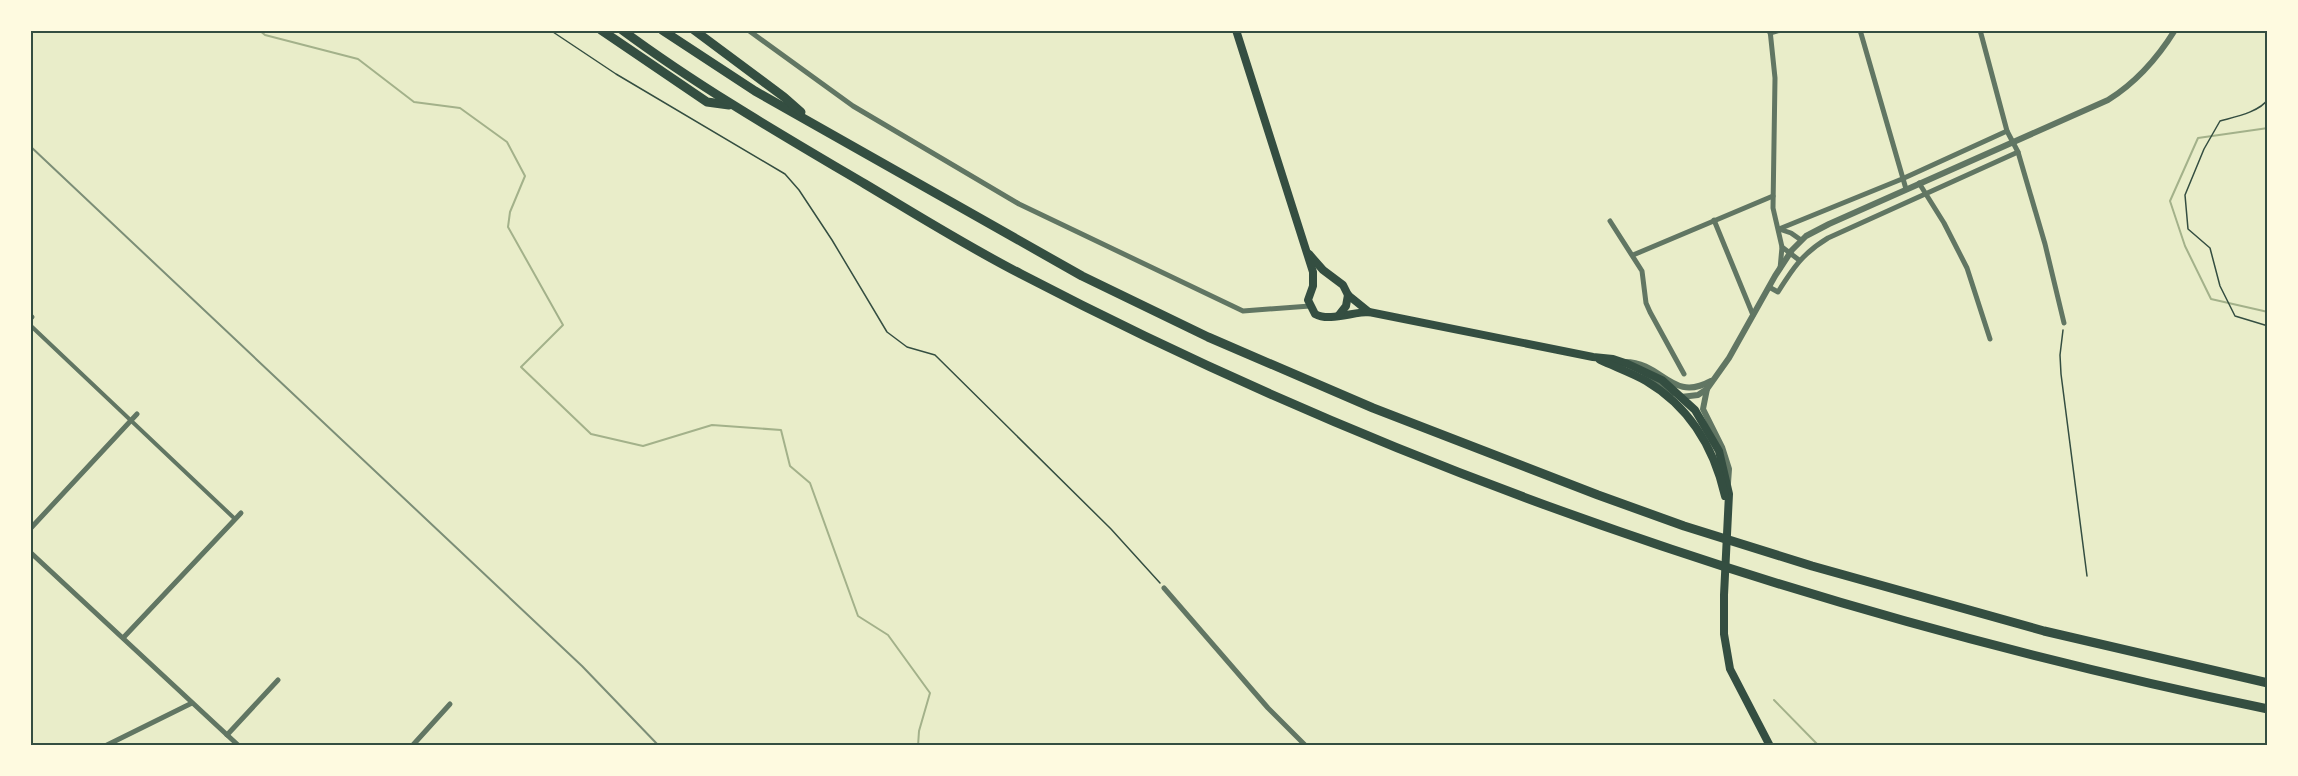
<svg xmlns="http://www.w3.org/2000/svg" width="2298" height="776" font-family="'Sofia Sans Condensed',sans-serif">
<style>
.lines{fill:none;stroke-linecap:round;stroke-linejoin:round}
.stream{stroke:#a3b18a;stroke-width:2}
.path{stroke:#344e41;stroke-width:1.5}
.pedestrian{stroke:#617663;stroke-width:4}
.minor{stroke:#617663;stroke-width:5}
.tertiary{stroke:#617663;stroke-width:6}
.primary{stroke:#344e41;stroke-width:8}
.motorway{stroke:#344e41;stroke-width:9}
.rail{stroke:#7c8e77;stroke-width:2}
.neatline{fill:none;stroke:#344e41;stroke-width:2}
</style>
<rect width="100%" height="100%" fill="#e9edc9"/>
<g class="lines">
<g class="stream">
<path d="M259,30L265,35L358,59L414,102L460,108L507,142L525,176L510,212L508,227L563,325L521,367L591,434L643,446L712,425L781,430L790,466L810,483L858,616L888,635L930,693L919,731L918,746"/>
<path d="M2268,128L2198,138L2170,201L2185,246L2211,299L2268,312"/>
<path d="M1774,700L1819,746"/>
</g>
<g class="path">
<path d="M550,30L616,74L785,174L799,190L832,240L887,332L907,347L935,355L1111,529L1160,583"/>
<path d="M2268,99C2260,112 2234,117 2220,121L2204,149L2185,195L2188,229L2210,248L2220,286L2235,316L2268,326"/>
<path d="M2063,330L2060,355L2061,374L2087,576"/>
</g>
<path class="pedestrian" d="M30,325L235,519"/>
<g class="minor">
<path d="M748,30L853,106L1019,204L1243,311L1310,306"/>
<path d="M1770,30L1775,78L1773,208L1782,247L1799,260"/>
<path d="M1860,30L1906,189"/>
<path d="M1980,30L2007,131L2018,152L2045,244L2064,323"/>
<path d="M1770,33L1781,30"/>
<path d="M1919,183L1944,223L1967,268L1990,339"/>
<path d="M1714,220L1753,315"/>
<path d="M1610,221L1642,271L1646,303L1650,312L1684,374"/>
<path d="M1779,229L1902,179L2007,131"/>
<path d="M1779,229L1791,233L1801,240"/>
<path d="M1633,255L1773,196"/>
<path d="M1780,269L1782,247"/>
<path d="M1769,287L1778,292C1793,268 1803,253 1828,238L2018,152"/>
<path d="M30,319L32,317"/>
<path d="M30,529L137,414"/>
<path d="M30,552L239,746"/>
<path d="M1164,588L1268,708L1306,746"/>
<path d="M123,638L241,513"/>
<path d="M227,735L278,680"/>
<path d="M105,746L192,703"/>
<path d="M412,746L450,704"/>
</g>
<g class="tertiary">
<path d="M1625,362C1663,362 1671,403 1711,381"/>
<path d="M1645,376L1672,393"/>
<path d="M1707,389L1703,409L1722,447L1729,469L1728,483"/>
<path d="M1681,397L1698,395L1707,389L1729,358L1775,276L1792,250L1806,236L1829,224L2108,100C2137,82 2157,59 2175,30"/>
</g>
<g class="primary">
<path d="M1236,30L1313,272V286L1308,300L1315,314C1329,322 1352,312 1369,312L1593,357L1613,359L1628,364L1662,380L1695,410L1719,451L1729,494L1724,595V634L1730,669L1770,746"/>
<path d="M1309,254L1323,270L1343,285L1348,295L1369,312"/>
<path d="M1339,315L1346,306L1348,295"/>
<path d="M1600,360C1615,367 1632,373 1646,381C1690,407 1714,448 1725,496"/>
</g>
<g class="motorway">
<path d="M601,30L707,102L729,105"/>
<path d="M622,30C699,87 782,135 865,184C917,215 968,247 1021,274C1412,478 1836,620 2268,709"/>
<path d="M662,30L755,91L1082,276L1208,337L1373,408L1598,495L1684,526L1812,566L2044,631L2268,683"/>
<path d="M694,30L784,97L801,112"/>
</g>
<path class="rail" d="M30,146L582,666L659,746"/>
</g>
<rect width="2298" height="776" fill="none" stroke="#fefae0" stroke-width="63"/>
<rect x="32" y="32" width="2234" height="712" class="neatline"/>
</svg>
